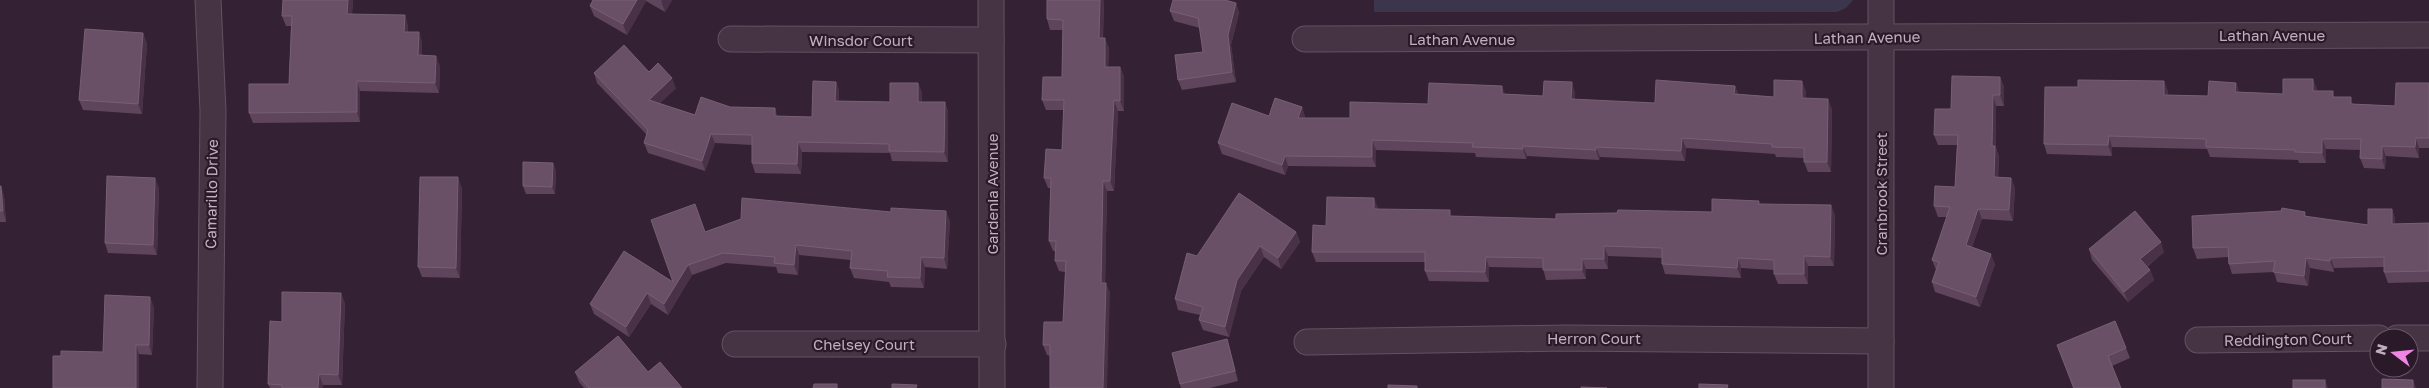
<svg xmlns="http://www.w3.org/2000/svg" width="2429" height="388" font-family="'Golos Text',sans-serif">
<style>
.green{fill:#3c364c}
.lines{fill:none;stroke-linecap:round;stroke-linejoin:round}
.minor-casing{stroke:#645162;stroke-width:27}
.minor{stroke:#463444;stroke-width:25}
.wall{fill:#5e455b}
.shaded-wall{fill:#493247}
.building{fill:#695066;stroke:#775f74}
.labels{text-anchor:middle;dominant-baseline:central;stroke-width:4.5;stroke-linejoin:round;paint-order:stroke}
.street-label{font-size:15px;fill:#c3aec0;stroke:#2a1a29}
</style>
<rect width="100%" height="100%" fill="#352134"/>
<path class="green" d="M1374,0H1853L1846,8L1837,12H1374Z"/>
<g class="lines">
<defs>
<g id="minor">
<path d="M208,0L213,111L210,388"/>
<path d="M991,0L992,388"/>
<path d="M1881,0V388"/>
<path d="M731,39L991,40"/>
<path d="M1305,39L2429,35"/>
<path d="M2397,338H2429"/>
<path d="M2198,340L2379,338"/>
<path d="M1307,342L1566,338L1881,341"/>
<path d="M735,344H993"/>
</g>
</defs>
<use href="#minor" class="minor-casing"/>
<use href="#minor" class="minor"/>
</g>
<g class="wall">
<path d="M283,0H353L352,14L408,25V32L422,42V55L440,66L439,93L360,91V122L253,123L249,113L289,84L291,26H286L282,16Z"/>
<path d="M593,0H672L665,12L646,1L627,35L594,16L590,6Z"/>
<path d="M1104,0L1103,38L1109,48L1108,67H1120L1124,77V111H1118L1114,191H1107L1105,283L1110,293L1050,356L1047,355L1043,345L1063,322L1065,272L1059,271L1055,261L1056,251H1053L1049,241L1051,188H1048L1044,178L1062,150L1064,110H1046L1042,100L1062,77L1063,30H1050L1047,19Z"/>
<path d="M1236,3L1239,13L1231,45L1236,82L1182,90L1178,80L1203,52L1200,28L1174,21L1170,11Z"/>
<path d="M143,33L147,44L142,114L83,110L79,100Z"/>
<path d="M649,72L676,88L659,104L695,115L730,107L778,116L812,117L836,82L839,91V101L890,102L918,83L922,93V102H945L948,112V162L892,161L890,153L802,152L801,174L755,173L752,163V145L715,143L705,171L648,153L644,143L647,135L597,83L594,73Z"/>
<path d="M2000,77L2004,87V106H1996V148L1999,157L1998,177L2011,178L2015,188L2013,221L1982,219L1972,247L1995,264L1980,307L1935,292L1932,282L1936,270L1932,260L1947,217H1938L1934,206L1955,187L1957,145H1938L1934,135L1951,109Z"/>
<path d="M2429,83V148H2419V158L2386,156L2385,169L2364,168L2360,158V150L2326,149V163H2299L2298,160L2210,157L2207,149L2112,147V156L2047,154L2044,144L2168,91V95L2208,96L2240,92L2283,94L2317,89V91L2335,97L2354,104L2395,106Z"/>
<path d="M1735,86L1738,94L1774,97L1806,91V98L1832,109L1831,172H1808L1804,162V158L1776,157L1775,154L1686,148L1685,161L1600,157L1599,160L1527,156L1526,159L1476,157L1475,153L1376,150V167L1288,166L1285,175L1222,154L1218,143L1269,116L1302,107L1305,117V118H1350L1428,104L1505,94L1543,96L1575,92V100L1655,103Z"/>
<path d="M556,170L555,194H526L523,186Z"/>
<path d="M0,186L4,196L6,222H0Z"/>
<path d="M159,188L157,255L108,253L105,243Z"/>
<path d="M462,188L460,278L422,277L418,267Z"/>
<path d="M1759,201L1760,204L1835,215L1834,266H1808V284H1778L1774,274V270L1741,268V278L1665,274L1662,264V258L1608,256V269H1586V279L1546,280L1543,268L1489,267V282L1429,281L1425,271V262H1316L1312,252L1326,226L1378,208V209L1452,216L1556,219L1712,212Z"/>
<path d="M2392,209L2395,219V224L2429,223V282L2388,283L2384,272V267L2334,268V272L2310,268L2308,286L2277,282L2274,272L2232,274L2229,264L2228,257L2197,259L2193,248L2305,212L2306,217L2368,225Z"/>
<path d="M950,221L947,269L925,267L924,288L891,287L889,282L854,278L850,268L851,260L799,255L798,275L778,273L776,267L726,263L692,275L668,315L651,304L629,337L594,314L590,304L673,282L705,232Z"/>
<path d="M1296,232L1300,242L1281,269L1264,257L1241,291L1229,337L1203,330L1199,320L1200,315L1178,310L1175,299L1197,256Z"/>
<path d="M2089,249L2164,252L2147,267L2150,270L2154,280L2128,302L2092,260Z"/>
<path d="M345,303L342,385H323V388H270L268,384L282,322Z"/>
<path d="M154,307L152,355L139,354V388H53L61,356L103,352Z"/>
<path d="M1227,339L1230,349L1238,381L1210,388H1181L1180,384Z"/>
<path d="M2057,345L2126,348L2130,358L2112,366L2121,388H2073Z"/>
<path d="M575,372H648L682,388H584L579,382Z"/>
</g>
<g class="shaded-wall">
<path d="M348,0H353L351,24L347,14Z"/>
<path d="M637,0H646V1L627,35L623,24Z"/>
<path d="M662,0H672L665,12L661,1Z"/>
<path d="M1100,0H1104L1102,48L1099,38Z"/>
<path d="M1236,3L1239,13L1231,45L1236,82L1232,72L1228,35Z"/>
<path d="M405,15L408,25V42L404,32Z"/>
<path d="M419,32L422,42V65L418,55Z"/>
<path d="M143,33L147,44L142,114L138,104Z"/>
<path d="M1105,38L1109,48L1108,77L1105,67Z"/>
<path d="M436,56L440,66L439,93L435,83Z"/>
<path d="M1120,67L1124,77V111L1120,101Z"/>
<path d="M2000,77L2004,87V106L2000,95Z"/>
<path d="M672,78L676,88L653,110L649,100Z"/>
<path d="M2313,79L2317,89V101L2313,91Z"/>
<path d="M357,81L360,91V122L357,112Z"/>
<path d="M1802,81L1806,91V108L1802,98Z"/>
<path d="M2164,81L2168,91L2167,105L2164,95Z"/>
<path d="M836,82L839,91V111L835,101Z"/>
<path d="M1572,82L1575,92V109L1571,99Z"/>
<path d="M918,83L922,93V111L918,102Z"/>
<path d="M2236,83L2240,93L2235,92Z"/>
<path d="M1502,86L1506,96L1502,94Z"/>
<path d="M1735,86L1738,96L1734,94Z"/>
<path d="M1993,95L1996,106V148L1999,157L1998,187L1994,177L1992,146Z"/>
<path d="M1828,99L1832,109L1831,172L1827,162Z"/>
<path d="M1114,100L1118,111L1114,191L1110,181Z"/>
<path d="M945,102L948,112V162L944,152Z"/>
<path d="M1302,107L1305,117L1302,128L1298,118Z"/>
<path d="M775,108L778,118L775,116Z"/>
<path d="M711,134L715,143L705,171L702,161Z"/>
<path d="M2109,136L2112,147V156L2108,145Z"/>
<path d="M1682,138L1686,148L1685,161L1681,151Z"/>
<path d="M2416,138L2419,148V158L2415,147Z"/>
<path d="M2322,139L2326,149V163L2322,153Z"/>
<path d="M1372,140L1376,150V167L1372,157Z"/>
<path d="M798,142L802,152L801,174L797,164Z"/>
<path d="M1523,146L1527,156L1526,159L1523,149Z"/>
<path d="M2382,146L2386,156L2385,169L2382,159Z"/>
<path d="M1596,147L1600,157L1599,160L1596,150Z"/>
<path d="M1285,156L1288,166L1285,175L1282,165Z"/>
<path d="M553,163L556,170L555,194L552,187Z"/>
<path d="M458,177L462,188L460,278L456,268Z"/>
<path d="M155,178L159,188L157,255L153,245Z"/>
<path d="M2011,178L2015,188L2013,221L2009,210Z"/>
<path d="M1103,181L1107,191L1105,293L1101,283Z"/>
<path d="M1,186L4,196L6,222L3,211Z"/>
<path d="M1374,198L1378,208L1377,219L1374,209Z"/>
<path d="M1831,205L1835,215L1834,266L1830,257Z"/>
<path d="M1978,209L1982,219L1969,255L1966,245Z"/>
<path d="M2392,209L2395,219L2396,234L2392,224Z"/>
<path d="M946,211L950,221L947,269L944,258Z"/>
<path d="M1296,232L1300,242L1281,269L1278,258Z"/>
<path d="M2161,242L2164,252L2144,269L2140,259Z"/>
<path d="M796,245L799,255L798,275L794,265Z"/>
<path d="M1260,246L1264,257L1241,291L1229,337L1225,327L1237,280Z"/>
<path d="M1604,246L1608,256V269L1604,259Z"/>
<path d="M1991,254L1995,264L1980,307L1976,297Z"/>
<path d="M1804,256L1808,266V284L1804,274Z"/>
<path d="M921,257L925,267L924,288L920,278Z"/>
<path d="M1486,257L1489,267V282L1485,272Z"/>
<path d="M1738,258L1741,268V278L1737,268Z"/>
<path d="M2306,258L2310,268L2308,286L2304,276Z"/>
<path d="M2331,258L2334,268V272L2330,261Z"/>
<path d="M1582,259L1586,269V279L1582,270Z"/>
<path d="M688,265L692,275L668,315L664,304Z"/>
<path d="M2150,270L2154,280L2128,302L2124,292Z"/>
<path d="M1106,283L1110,293L1107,388H1103Z"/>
<path d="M341,293L345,303L342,385L338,375Z"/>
<path d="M647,293L651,304L629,337L626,327Z"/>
<path d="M150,297L154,307L152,355L149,345Z"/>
<path d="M1227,339L1230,349L1238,381L1235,371Z"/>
<path d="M136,345L139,354V388H136Z"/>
<path d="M319,374L323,385V388H318Z"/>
<path d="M2325,380L2328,388H2325Z"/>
<path d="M2413,380L2416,388H2413Z"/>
</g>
<g class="building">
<path d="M283,0H348L347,14L405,15L404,32H419L418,55L436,56L435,83L357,81V112L249,113V84H289L292,16H282Z"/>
<path d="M593,0H637L623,24L590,6Z"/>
<path d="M1047,0H1100L1099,38H1105V67H1120V101L1114,100L1110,181H1103L1101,283H1106L1103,388H1050V345H1043L1044,322H1063L1066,261H1055L1056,241H1049L1051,178H1044L1046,149L1062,150L1064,100H1042L1043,77H1062L1063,20L1047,19Z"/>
<path d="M1173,0H1225L1236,3L1228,35L1232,72L1178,80L1175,55L1203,52L1198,18L1170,11Z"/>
<path d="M85,29L143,33L138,104L79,100Z"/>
<path d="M624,45L649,72L658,63L672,78L649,100L695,115L701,97L730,107L775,108V116L812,117L813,81L836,82L835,101L890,102V83H918V102H945L944,152L889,151V144L798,142L797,164L752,163V135L711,134L702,161L644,143L648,130L594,73Z"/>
<path d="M1952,76L2000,77V95H1993L1992,146H1995L1994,177L2011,178L2009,210L1978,209L1966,245L1991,254L1976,297L1932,282L1939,262L1932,260L1950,207L1934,206L1935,186L1955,187L1958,135H1934L1935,109H1951Z"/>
<path d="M2283,79H2313V91H2333V97H2351V104L2395,106L2396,83H2429V138H2416L2415,147L2382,146V159L2360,158L2361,139H2322V153L2295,152V150L2206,147V139L2109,136L2108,145L2044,144L2045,87H2078V80L2164,81V95L2208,96L2209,81L2236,83L2235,92L2283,94Z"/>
<path d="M1656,80L1735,86L1734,94L1774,97V80L1802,81V98L1828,99L1827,162H1804V148L1772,147V144L1682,138L1681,151L1596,147V150L1523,146V149L1472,147L1473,143L1372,140V157L1285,156L1282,165L1218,143L1232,103L1269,116L1275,98L1302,107L1298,118H1350V102L1428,104L1429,83L1502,86V94L1543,96L1544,81L1572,82L1571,99L1655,103Z"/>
<path d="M523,162L553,163L552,187L523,186Z"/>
<path d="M107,176L155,178L153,245L105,243Z"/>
<path d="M420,177H458L456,268L418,267Z"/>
<path d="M0,186H1L3,211H0Z"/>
<path d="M1239,193L1296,232L1278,258L1260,246L1237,280L1225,327L1199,320L1203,307L1175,299L1187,253L1197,256Z"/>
<path d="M1327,197L1374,198V209L1450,210V216L1556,219V214L1617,213L1618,210L1712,212V199L1759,201L1758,204L1831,205L1830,257L1804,256V274H1774V260L1738,258L1737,268L1662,264V248L1604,246V259H1582V270H1543V258L1486,257L1485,272L1425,271V252H1312L1313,225L1326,226Z"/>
<path d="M742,198L891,212V208L946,211L944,258L921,257L920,278L887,277L888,271L850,268L852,251L796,245L794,265L774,263L775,257L723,253L688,265L664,304L647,293L626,327L590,304L624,251L673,282L651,220L695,204L705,232L741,219Z"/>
<path d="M2282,208L2305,212L2304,216L2368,225V209H2392V224L2429,223V271L2384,272V257L2331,258L2330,261L2306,258L2304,276L2273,272L2275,261L2229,264L2228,247L2193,248L2192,216L2281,211Z"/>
<path d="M2135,211L2161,242L2140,259L2150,270L2124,292L2089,249Z"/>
<path d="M282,292L341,293L338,375L319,374L318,388H282V385L268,384L270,321L282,322Z"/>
<path d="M105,295L150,297L149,345H136V388H53V356H61V351L103,352Z"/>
<path d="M2115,321L2126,348L2108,356L2121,388H2074L2057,345Z"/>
<path d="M618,336L648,372L660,362L682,388H589L575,372Z"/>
<path d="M1227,339L1235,371L1180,384L1172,353Z"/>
<path d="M2382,379L2413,380V388H2382Z"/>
<rect x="2293" y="380" width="32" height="8"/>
<path d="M814,384H837V388H813Z"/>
<path d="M892,384L917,385L916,388H892Z"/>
<path d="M1699,384L1728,385L1727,388H1699Z"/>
<path d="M1388,385L1417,386V388H1388Z"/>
<path d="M1581,387L1607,388H1581Z"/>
</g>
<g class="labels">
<g class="street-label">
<text x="2272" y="35">Lathan Avenue</text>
<text transform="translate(1867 37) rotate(-1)">Lathan Avenue</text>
<text x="1462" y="39">Lathan Avenue</text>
<text x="861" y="40">Winsdor Court</text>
<text transform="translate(211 194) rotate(-89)">Camarillo Drive</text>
<text transform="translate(992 194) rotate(-90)">Gardenia Avenue</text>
<text transform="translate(1881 194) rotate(-90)">Cranbrook Street</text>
<text x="1594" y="338">Herron Court</text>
<text transform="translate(2288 339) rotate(-1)">Reddington Court</text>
<text x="864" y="344">Chelsey Court</text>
</g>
</g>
<g transform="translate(2394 353) rotate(286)"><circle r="24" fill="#2a1a29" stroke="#675565"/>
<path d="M0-4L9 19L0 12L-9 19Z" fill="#f185e4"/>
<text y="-8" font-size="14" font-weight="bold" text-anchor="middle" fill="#c3aec0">N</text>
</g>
</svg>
